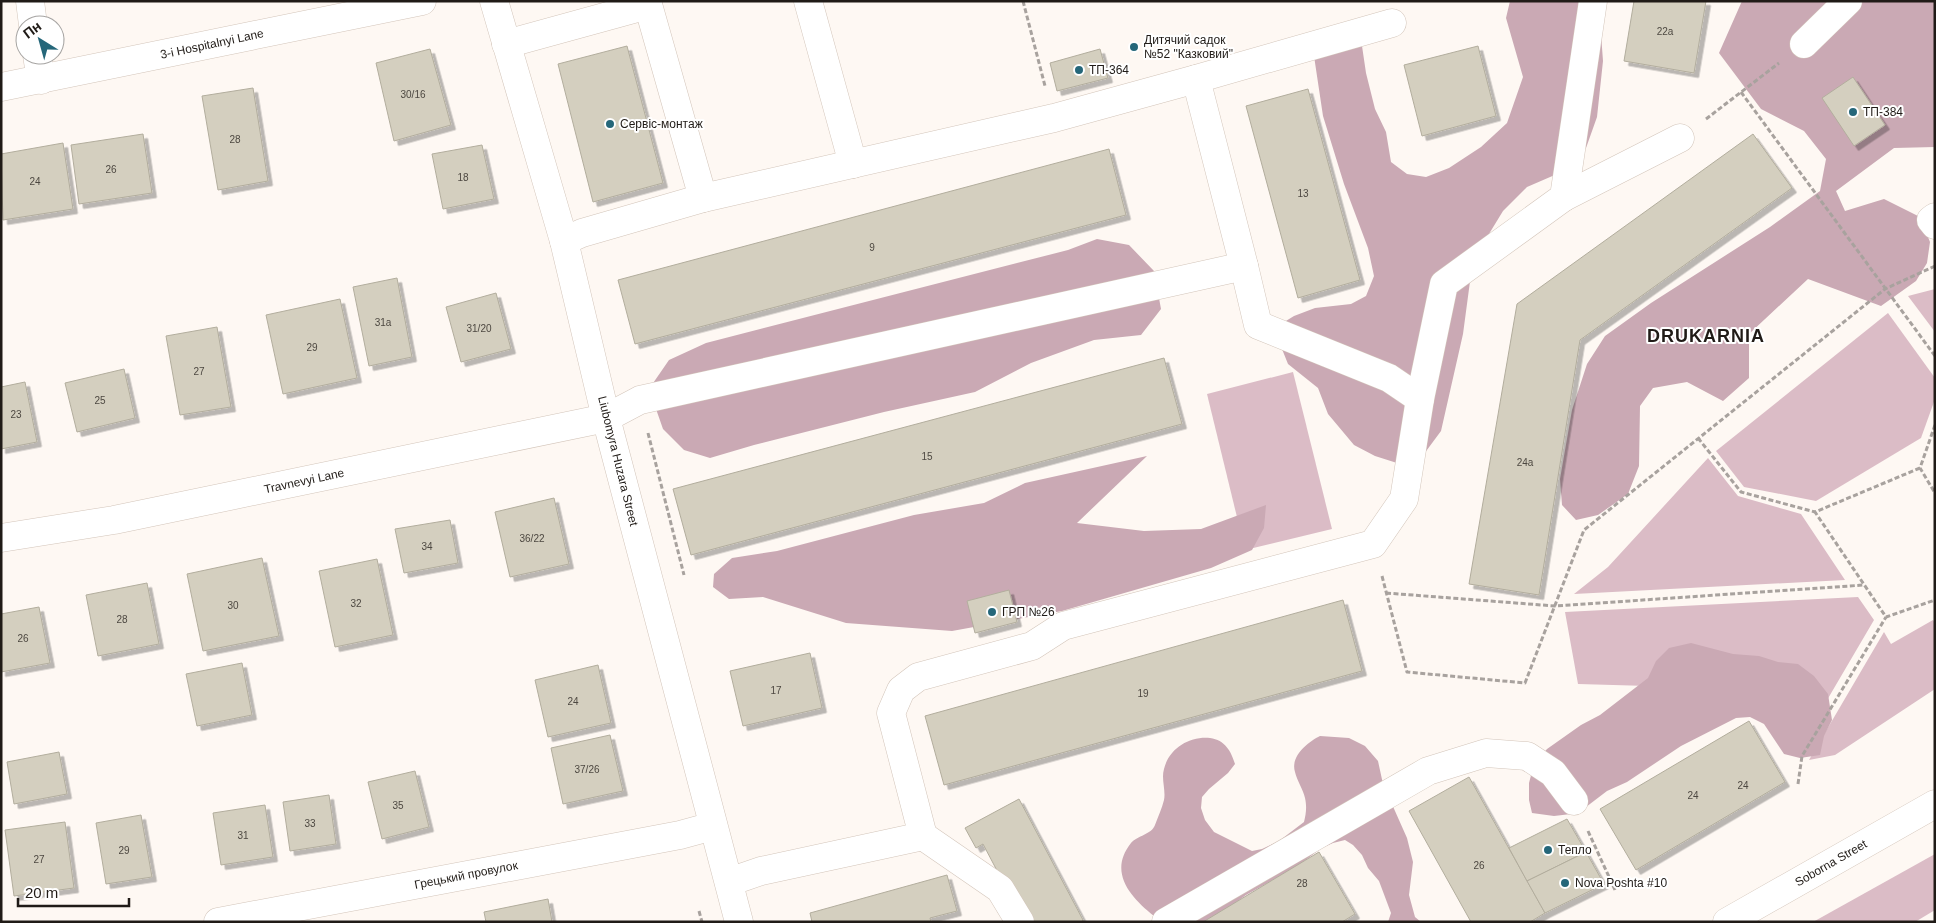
<svg xmlns="http://www.w3.org/2000/svg" width="1936" height="923" font-family="Arial,sans-serif">
<style>
.green{fill:#dbbcc6}
.forest{fill:#caa9b4}
.building{fill:#d4cfbf;stroke:#b2ad9d;filter:url(#shadow)}
.lines{fill:none;stroke-linecap:round;stroke-linejoin:round}
.minor-casing{stroke:#d3c5ba;stroke-width:29}
.major-casing{stroke:#d3c5ba;stroke-width:29}
.path{stroke:#a8a29e;stroke-width:3;stroke-dasharray:5 2.5;stroke-linecap:butt}
.minor{stroke:#fff;stroke-width:28}
.major{stroke:#fff;stroke-width:28}
.poi-dot{fill:#25677a;stroke:#fff;stroke-width:2}
.labels{text-anchor:middle;dominant-baseline:central;stroke-width:4;stroke-linejoin:round;paint-order:stroke}
.number-label{font-size:10px;fill:#4d4841}
.poi-label{font-size:12px;fill:#201b17;stroke:#fff;text-anchor:start}
.street-label{font-size:12px;fill:#201b17;stroke:#fff}
.district-label{font-size:18px;font-weight:bold;letter-spacing:1px;fill:#201b17;stroke:#fff}
</style>
<defs>
<filter id="shadow"><feDropShadow dx="4.5" dy="4.5" stdDeviation="0" flood-color="#0004"/></filter>
</defs>
<rect width="100%" height="100%" fill="#fef8f3"/>
<g class="green">
<path d="M1935,289V332L1908,296Z"/>
<path d="M1888,313L1935,378V399L1921,438L1816,501L1744,487L1716,451Z"/>
<path d="M1293,372L1332,529L1245,550L1207,394Z"/>
<path d="M1708,458L1738,496L1801,514L1845,580L1574,594L1608,567Z"/>
<path d="M1858,597L1874,620L1796,753L1789,690L1578,684L1565,612Z"/>
<path d="M1933,620L1935,623V689L1835,755L1809,760L1884,632L1891,644Z"/>
<path d="M1935,854V910L1915,922H1813Z"/>
</g>
<g class="forest">
<path d="M1510,1H1586L1601,34L1603,61L1597,117L1586,148L1564,171L1527,187L1503,211L1481,247L1471,274L1463,334L1441,431L1421,458L1397,463L1375,456L1354,445L1328,414L1318,388L1288,364L1278,339L1281,324L1294,316L1315,308L1351,304L1366,296L1374,276L1368,248L1344,184L1323,116L1314,56L1345,30L1362,46L1366,73L1375,109L1386,132L1391,162L1407,174L1426,177L1449,168L1481,147L1507,123L1523,77L1506,18Z"/>
<path d="M1742,1H1935V147L1894,148L1836,191L1845,211L1884,199L1920,217L1930,242L1927,263L1916,281L1881,306L1808,279L1749,334V378L1723,401L1687,382L1653,388L1640,406L1639,466L1628,494L1598,515L1576,520L1562,505L1560,479L1572,410L1587,364L1605,336L1651,303L1770,227L1820,191L1826,159L1804,131L1761,109L1719,53Z"/>
<path d="M1097,239L1129,245L1154,271L1161,309L1141,335L1094,340L1031,363L975,392L884,412L754,445L710,458L684,450L663,429L649,389L669,360L706,343L1068,250Z"/>
<path d="M1147,456L1077,523L1144,531L1201,529L1266,505L1264,528L1252,550L1211,568L1062,611L952,631L846,623L763,597L729,599L713,587L714,574L732,558L777,551L914,515L984,503L1025,483Z"/>
<path d="M1691,643L1733,654L1759,656L1778,662L1798,664L1814,676L1828,694L1832,720L1824,736L1820,755L1800,758L1784,754L1764,724L1750,717L1736,718L1681,746L1627,782L1607,791L1586,807L1571,814L1554,816L1532,813L1529,800V783L1534,764L1547,749L1581,725L1600,715L1648,678L1656,661L1669,648Z"/>
<path d="M1320,736L1349,738L1365,746L1378,761L1383,784L1407,838L1413,862L1409,895L1415,917L1421,922H1388L1391,913L1379,881L1368,868L1362,855L1353,845L1345,840L1333,843L1320,849L1298,866L1246,895L1210,922H1155L1154,916C1130,897 1108,872 1131,843C1137,836 1152,834 1155,825C1158,817 1162,808 1164,800C1166,790 1161,779 1164,769C1169,748 1190,736 1210,738C1225,740 1231,751 1235,764L1228,773L1209,789L1202,797L1201,808L1205,820L1214,832L1252,851L1262,849L1279,841L1304,822C1306,814 1307,807 1305,798C1303,789 1297,781 1295,772C1290,756 1308,742 1320,736Z"/>
</g>
<g class="building">
<path d="M1634,1H1706L1694,73L1624,61Z"/>
<path d="M627,46L663,183L593,202L558,64Z"/>
<path d="M1478,46L1496,116L1422,136L1404,65Z"/>
<path d="M430,49L451,125L394,141L376,63Z"/>
<path d="M1100,49L1108,78L1057,91L1050,63Z"/>
<path d="M1853,77L1885,125L1854,146L1822,98Z"/>
<path d="M253,88L268,181L218,190L202,96Z"/>
<path d="M1308,89L1360,280L1298,298L1246,106Z"/>
<path d="M143,134L152,193L79,204L71,145Z"/>
<path d="M1753,134L1792,188L1580,340L1539,595L1469,584L1517,304Z"/>
<path d="M63,143L73,209L3,220L1,154Z"/>
<path d="M482,145L494,199L443,209L432,154Z"/>
<path d="M1109,149L1126,215L635,344L618,280Z"/>
<path d="M397,278L412,357L369,366L353,287Z"/>
<path d="M496,293L511,349L461,362L446,307Z"/>
<path d="M340,299L357,378L283,394L266,315Z"/>
<path d="M217,327L231,407L180,415L166,336Z"/>
<path d="M1164,358L1182,424L691,555L673,489Z"/>
<path d="M124,369L135,418L77,432L65,383Z"/>
<path d="M25,382L37,442L1,449V387Z"/>
<path d="M554,498L569,564L510,577L495,512Z"/>
<path d="M450,520L458,563L404,573L395,529Z"/>
<path d="M262,558L279,636L203,651L187,574Z"/>
<path d="M377,559L393,635L335,647L319,571Z"/>
<path d="M147,583L159,644L98,656L86,595Z"/>
<path d="M1009,590L1017,622L975,633L967,601Z"/>
<path d="M1343,600L1362,671L944,785L925,716Z"/>
<path d="M39,607L50,663L1,672V614Z"/>
<path d="M810,653L822,708L743,726L730,671Z"/>
<path d="M242,663L252,715L197,726L186,674Z"/>
<path d="M598,665L611,723L548,737L535,680Z"/>
<path d="M1749,721L1785,782L1636,870L1600,809Z"/>
<path d="M610,735L623,791L563,804L551,748Z"/>
<path d="M59,752L67,794L14,804L7,762Z"/>
<path d="M415,771L429,827L382,839L368,782Z"/>
<path d="M1469,777L1545,913L1530,922H1471L1409,811Z"/>
<path d="M329,795L336,844L290,851L283,802Z"/>
<path d="M1019,799L1083,920L1081,922H1024L983,844L976,848L965,828Z"/>
<path d="M265,805L273,857L221,865L213,813Z"/>
<path d="M141,815L152,877L106,884L96,823Z"/>
<path d="M1567,819L1586,852L1527,881L1509,848Z"/>
<path d="M65,822L74,888L14,896L5,830Z"/>
<path d="M1319,852L1355,914L1342,922H1203Z"/>
<path d="M1586,852L1604,884L1545,913L1527,881Z"/>
<path d="M947,875L957,911L930,918L931,922H812L810,913Z"/>
<path d="M548,899L552,922H486L484,912Z"/>
</g>
<g class="lines">
<defs>
<g id="minor">
<path d="M30,1L33,25"/>
<path d="M494,1L564,241L606,418L739,922"/>
<path d="M647,1L703,198"/>
<path d="M808,1L853,164"/>
<path d="M506,44L648,5"/>
<path d="M1804,44L1848,1"/>
<path d="M37,55L41,80"/>
<path d="M1196,79L1244,266"/>
<path d="M1,87L422,1"/>
<path d="M1564,197L1680,138"/>
<path d="M1935,217L1931,220L1935,225"/>
<path d="M564,241L582,233L703,198L1054,118L1196,79L1392,23"/>
<path d="M1,538L114,520L606,418L640,400L1244,266L1258,325L1389,378L1420,399"/>
<path d="M923,836L1000,889L1020,922"/>
<path d="M729,882L761,871L923,836L891,713L901,690L918,677L1032,646L1063,626L1373,544L1404,499L1420,399L1444,284L1564,197L1593,1"/>
<path d="M218,922L680,835L713,826"/>
<path d="M1166,922L1428,771L1486,753L1527,756L1553,773L1574,801"/>
</g>
<path id="major" d="M1727,922L1935,804"/>
</defs>
<use href="#minor" class="minor-casing"/>
<use href="#major" class="major-casing"/>
<g class="path">
<path d="M1023,1L1045,86"/>
<path d="M1741,92L1935,356"/>
<path d="M1706,119L1779,63"/>
<path d="M1935,425L1920,468L1935,493"/>
<path d="M648,433L684,575"/>
<path d="M1698,438L1741,492L1815,512"/>
<path d="M1920,468L1815,512L1886,617L1935,600"/>
<path d="M1382,576L1407,672L1525,683L1584,530L1885,289L1935,266"/>
<path d="M1386,593L1555,606L1864,585"/>
<path d="M1798,784L1802,756L1886,617"/>
<path d="M1588,831L1615,890"/>
<path d="M699,911L702,922"/>
</g>
<use href="#minor" class="minor"/>
<use href="#major" class="major"/>
</g>
<g class="poi-dot">
<circle cx="1134" cy="47" r="5"/>
<circle cx="1079" cy="70" r="5"/>
<circle cx="1853" cy="112" r="5"/>
<circle cx="610" cy="124" r="5"/>
<circle cx="992" cy="612" r="5"/>
<circle cx="1548" cy="850" r="5"/>
<circle cx="1565" cy="883" r="5"/>
</g>
<g class="labels">
<g class="number-label">
<text x="1665" y="31">22а</text>
<text x="413" y="94">30/16</text>
<text x="235" y="139">28</text>
<text x="111" y="169">26</text>
<text x="463" y="177">18</text>
<text x="35" y="181">24</text>
<text x="1303" y="193">13</text>
<text x="872" y="247">9</text>
<text x="383" y="322">31а</text>
<text x="479" y="328">31/20</text>
<text x="312" y="347">29</text>
<text x="199" y="371">27</text>
<text x="100" y="400">25</text>
<text x="16" y="414">23</text>
<text x="927" y="456">15</text>
<text x="1525" y="462">24а</text>
<text x="532" y="538">36/22</text>
<text x="427" y="546">34</text>
<text x="356" y="603">32</text>
<text x="233" y="605">30</text>
<text x="122" y="619">28</text>
<text x="23" y="638">26</text>
<text x="776" y="690">17</text>
<text x="1143" y="693">19</text>
<text x="573" y="701">24</text>
<text x="587" y="769">37/26</text>
<text x="1743" y="785">24</text>
<text x="1693" y="795">24</text>
<text x="398" y="805">35</text>
<text x="310" y="823">33</text>
<text x="243" y="835">31</text>
<text x="124" y="850">29</text>
<text x="39" y="859">27</text>
<text x="1479" y="865">26</text>
<text x="1302" y="883">28</text>
</g>
<g class="poi-label">
<text x="1144" y="40">Дитячий садок<tspan x="1144" dy="14">№52 "Казковий"</tspan></text>
<text x="1089" y="70">ТП-364</text>
<text x="1863" y="112">ТП-384</text>
<text x="620" y="124">Сервіс-монтаж</text>
<text x="1002" y="612">ГРП №26</text>
<text x="1558" y="850">Тепло</text>
<text x="1575" y="883">Nova Poshta #10</text>
</g>
<g class="street-label">
<text transform="translate(212 44) rotate(-12)">3-i Hospitalnyi Lane</text>
<text transform="translate(618 461) rotate(76)">Liubomyra Huzara Street</text>
<text transform="translate(304 481) rotate(-12)">Travnevyi Lane</text>
<text transform="translate(1831 863) rotate(-30)">Soborna Street</text>
<text transform="translate(466 875) rotate(-11)">Грецький провулок</text>
</g>
<g class="district-label">
<text x="1706" y="336">DRUKARNIA</text>
</g>
</g>
<rect width="1936" height="923" fill="none" stroke="#201b17" stroke-width="5"/>
<g transform="translate(40 40) rotate(323)"><circle r="24" fill="#ffffff" stroke="#a6a4a2"/>
<path d="M0-4L9 19L0 12L-9 19Z" fill="#25677a"/>
<text y="-8" font-size="14" font-weight="bold" text-anchor="middle" fill="#201b17">Пн</text>
</g>
<path d="M18 898v8h111v-8" fill="none" stroke="#201b17" stroke-width="2.5"/>
<text x="25" y="898" font-size="15" fill="#201b17" stroke="#ffffff" stroke-width="4" paint-order="stroke">20 m</text>
</svg>
